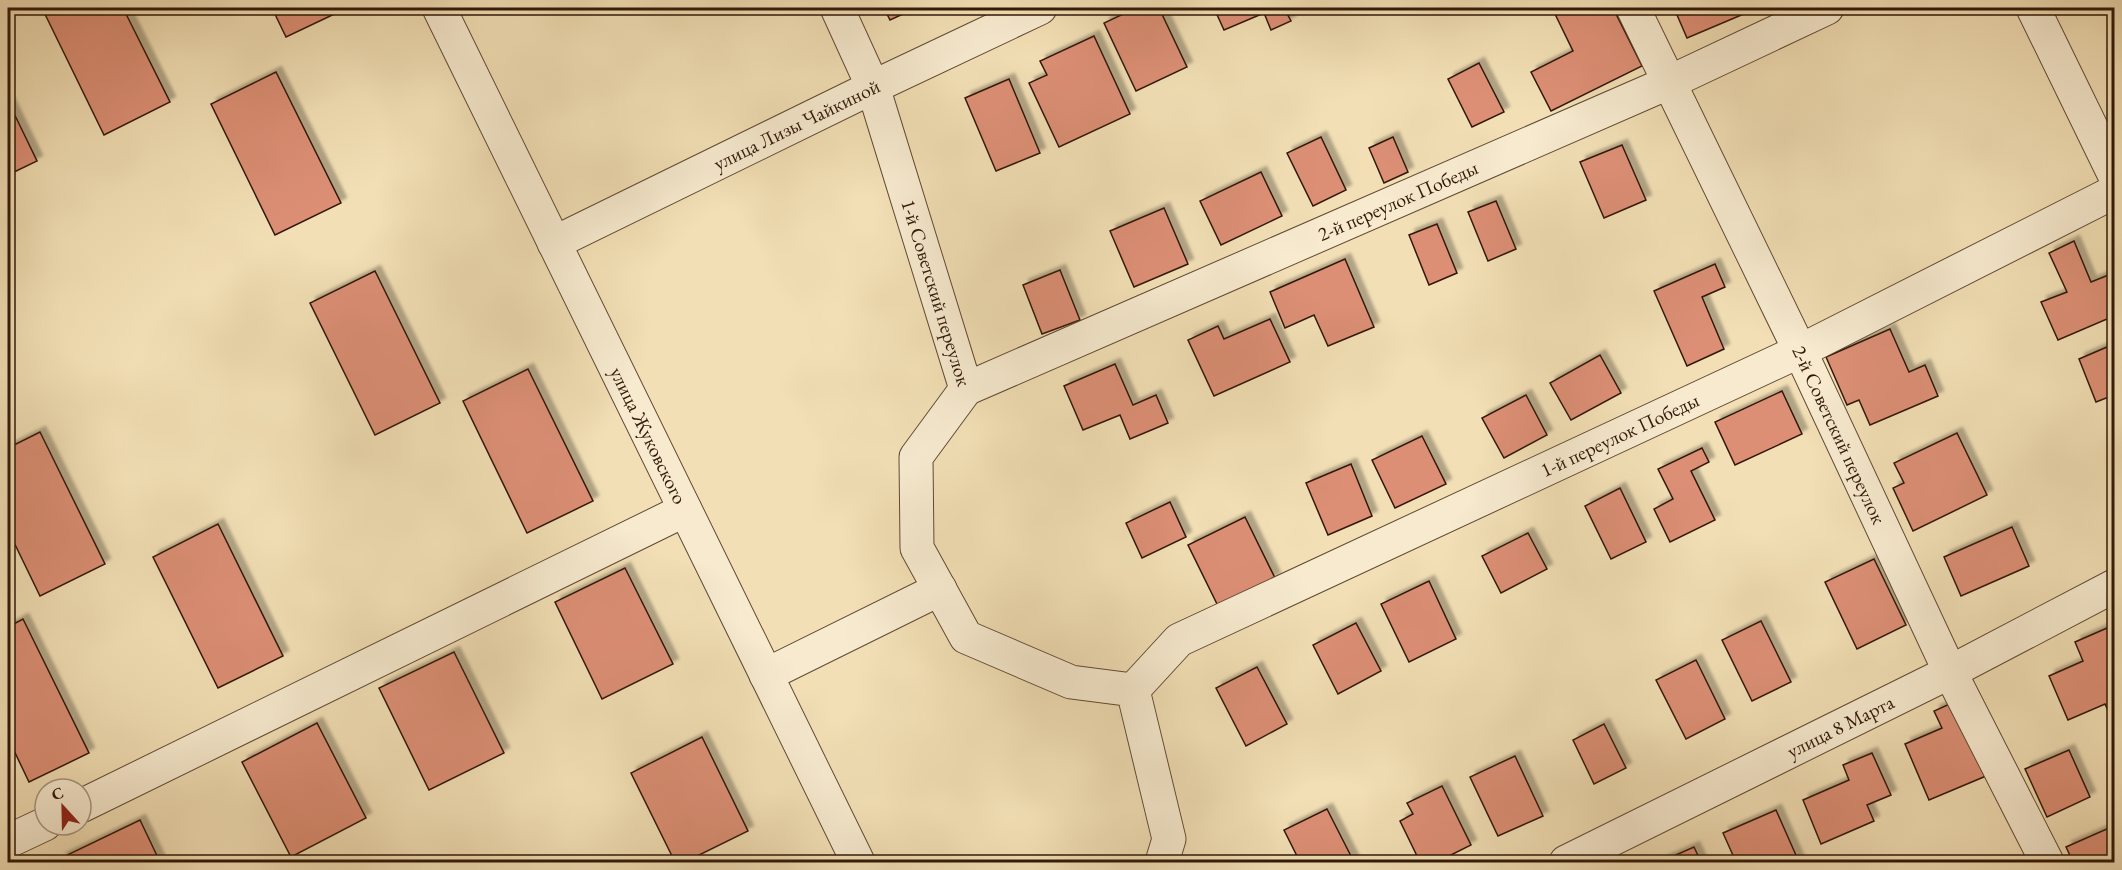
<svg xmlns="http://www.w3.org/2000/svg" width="2122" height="870" font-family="'EB Garamond',serif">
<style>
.building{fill:#dc8f75;stroke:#311909;stroke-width:1.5;filter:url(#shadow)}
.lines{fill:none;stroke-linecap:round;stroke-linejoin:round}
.minor-casing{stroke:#614a34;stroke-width:35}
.minor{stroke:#f7eacf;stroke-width:33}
.labels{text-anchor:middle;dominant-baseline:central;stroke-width:6;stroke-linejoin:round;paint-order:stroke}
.street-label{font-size:20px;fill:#311909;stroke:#f7eacf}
</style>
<defs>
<filter id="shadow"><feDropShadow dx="5.5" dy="-5.5" stdDeviation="1.5" flood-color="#0004"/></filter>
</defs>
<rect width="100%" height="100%" fill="#f2dfb5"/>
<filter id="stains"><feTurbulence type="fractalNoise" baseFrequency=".00333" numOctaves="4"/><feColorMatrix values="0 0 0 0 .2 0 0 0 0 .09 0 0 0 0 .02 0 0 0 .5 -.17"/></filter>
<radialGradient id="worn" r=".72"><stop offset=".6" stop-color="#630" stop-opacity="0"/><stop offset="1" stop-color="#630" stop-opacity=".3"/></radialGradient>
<g class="building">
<path d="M42,8H123L170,102L104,135Z"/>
<path d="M272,8H347L286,37Z"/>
<path d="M884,8H916L890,20Z"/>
<path d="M1136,8H1159L1187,67L1136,91L1104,23Z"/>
<path d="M1214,8H1284L1291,21L1271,30L1264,13L1224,30Z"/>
<path d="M1564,8H1613L1642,66L1551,111L1531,72L1573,51L1554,12Z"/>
<path d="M1674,8H1744L1746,13L1687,38Z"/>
<path d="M1094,36L1130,114L1059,147L1029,83L1047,75L1040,61Z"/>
<path d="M1479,63L1504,112L1472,127L1448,79Z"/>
<path d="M276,72L341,203L275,235L211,104Z"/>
<path d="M1009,79L1040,153L996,171L965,98Z"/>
<path d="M8,101L37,161L8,175Z"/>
<path d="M1321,137L1346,190L1313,206L1287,153Z"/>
<path d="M1393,137L1408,172L1384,183L1369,148Z"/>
<path d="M1622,145L1646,200L1604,218L1580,162Z"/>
<path d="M1261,172L1282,216L1221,245L1200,201Z"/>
<path d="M1496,201L1516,249L1488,261L1468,212Z"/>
<path d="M1164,208L1188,264L1134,287L1110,231Z"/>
<path d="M1437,224L1457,273L1429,285L1409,235Z"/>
<path d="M2074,241L2091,282L2111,274L2114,283V316L2058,340L2041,302L2067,292L2049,253Z"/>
<path d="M1345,259L1374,327L1328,346L1314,315L1285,328L1270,292Z"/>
<path d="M1715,264L1725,287L1702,297L1724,349L1687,366L1654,291Z"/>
<path d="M1060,270L1080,320L1042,334L1023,285Z"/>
<path d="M375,271L440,403L375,435L310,303Z"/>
<path d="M1270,319L1290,362L1214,396L1188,340L1218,326L1224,339Z"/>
<path d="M1890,329L1909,372L1925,365L1938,396L1870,425L1859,400L1847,405L1826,357Z"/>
<path d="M2114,344V395L2096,402L2079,359Z"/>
<path d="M1600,355L1621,393L1571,420L1550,383Z"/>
<path d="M1115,364L1133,405L1156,395L1168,423L1130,439L1120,415L1083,430L1064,386Z"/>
<path d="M528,369L593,501L527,533L463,401Z"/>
<path d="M1782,391L1802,434L1735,465L1715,422Z"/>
<path d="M1526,395L1547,435L1504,458L1482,418Z"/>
<path d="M40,432L105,564L40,596L8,530V448Z"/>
<path d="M1957,433L1987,495L1913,531L1893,488L1904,483L1894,463Z"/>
<path d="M1422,436L1446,484L1395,508L1372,460Z"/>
<path d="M1702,448L1709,462L1691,471L1715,520L1670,542L1654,509L1673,499L1658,469Z"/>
<path d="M1351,464L1372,516L1328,535L1306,483Z"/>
<path d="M1620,488L1646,542L1611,559L1585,506Z"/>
<path d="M1170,502L1186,537L1142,558L1126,523Z"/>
<path d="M1245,517L1275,578L1218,606L1188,545Z"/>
<path d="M218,524L283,656L218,688L153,557Z"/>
<path d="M2012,527L2029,566L1961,596L1944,557Z"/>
<path d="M1528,533L1547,569L1501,593L1482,556Z"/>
<path d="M1874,559L1906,625L1857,649L1825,582Z"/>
<path d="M625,568L673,664L602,699L555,602Z"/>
<path d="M1429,581L1456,639L1409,662L1381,604Z"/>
<path d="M23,619L89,753L29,782L8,738V627Z"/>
<path d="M1761,621L1791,682L1752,701L1722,640Z"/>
<path d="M1356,623L1381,671L1338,694L1313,645Z"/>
<path d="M2114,625V724L2105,704L2068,720L2049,676L2083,661L2075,642Z"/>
<path d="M454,652L504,753L429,790L379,688Z"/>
<path d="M1696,660L1725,719L1686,739L1656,680Z"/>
<path d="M1257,667L1287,724L1246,746L1216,688Z"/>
<path d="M1954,702L1986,776L1929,800L1905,744L1942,728L1934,711Z"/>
<path d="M317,723L366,818L291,857L242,762Z"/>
<path d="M1604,724L1626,768L1594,784L1573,740Z"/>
<path d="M702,737L748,831L685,862H675L631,773Z"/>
<path d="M2069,750L2090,797L2047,817L2025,769Z"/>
<path d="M1872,753L1891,795L1867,805L1874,821L1821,844L1803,800L1849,780L1843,765Z"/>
<path d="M1515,756L1543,816L1498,836L1470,777Z"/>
<path d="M1442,786L1471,845L1437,862H1420L1400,821L1413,814L1407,803Z"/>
<path d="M1327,809L1354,862H1300L1284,830Z"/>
<path d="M1776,810L1799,862H1736L1723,833Z"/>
<path d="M140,820L160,862H63L61,858Z"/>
<path d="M2109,828L2114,841V862H2073L2066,847Z"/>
<path d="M1694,847L1701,862H1660Z"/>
</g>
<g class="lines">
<defs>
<g id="minor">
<path id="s1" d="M439,8L858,862"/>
<path id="s2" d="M837,8L873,87L966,389L916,457L917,548L966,637L1071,682L1133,690L1169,839L1162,862"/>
<path id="s3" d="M1633,8L1800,351L1950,672L2047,862"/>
<path d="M2033,8L2114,174"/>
<path id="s4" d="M554,243L873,87L1040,8"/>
<path id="s5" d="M966,389L1670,82L1827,8"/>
<path d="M766,675L940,589"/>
<path id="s6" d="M1133,690L1179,640L1800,351L2114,192"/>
<path d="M81,806L685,510"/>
<path d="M11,840L45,824"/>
<path id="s7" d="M1566,862L1950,672L2114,586"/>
</g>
</defs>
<use href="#minor" class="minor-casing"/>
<use href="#minor" class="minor"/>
</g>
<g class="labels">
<g class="street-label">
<text stroke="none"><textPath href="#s4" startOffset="270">улица Лизы Чайкиной</textPath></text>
<text stroke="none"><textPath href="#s5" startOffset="471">2-й переулок Победы</textPath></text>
<text stroke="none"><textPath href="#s2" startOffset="302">1-й Советский переулок</textPath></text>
<text stroke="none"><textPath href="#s1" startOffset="476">улица Жуковского</textPath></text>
<text stroke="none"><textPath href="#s3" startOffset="474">2-й Советский переулок</textPath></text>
<text stroke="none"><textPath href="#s6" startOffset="554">1-й переулок Победы</textPath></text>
<text stroke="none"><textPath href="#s7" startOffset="306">улица 8 Марта</textPath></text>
</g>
</g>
<rect width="2122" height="870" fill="none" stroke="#f2dfb5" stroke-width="30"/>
<rect x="9" y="9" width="2104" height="852" fill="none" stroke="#311909" stroke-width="3"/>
<rect x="15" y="15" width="2092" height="840" fill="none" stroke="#311909" stroke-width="1.5"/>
<g transform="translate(63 807) rotate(338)"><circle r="28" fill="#f7eacf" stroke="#a89680" stroke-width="1.5"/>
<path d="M0-4.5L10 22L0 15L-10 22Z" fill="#8f2418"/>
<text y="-9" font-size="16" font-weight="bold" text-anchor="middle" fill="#311909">С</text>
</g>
<rect width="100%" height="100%" filter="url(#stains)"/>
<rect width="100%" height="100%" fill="url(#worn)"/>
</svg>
